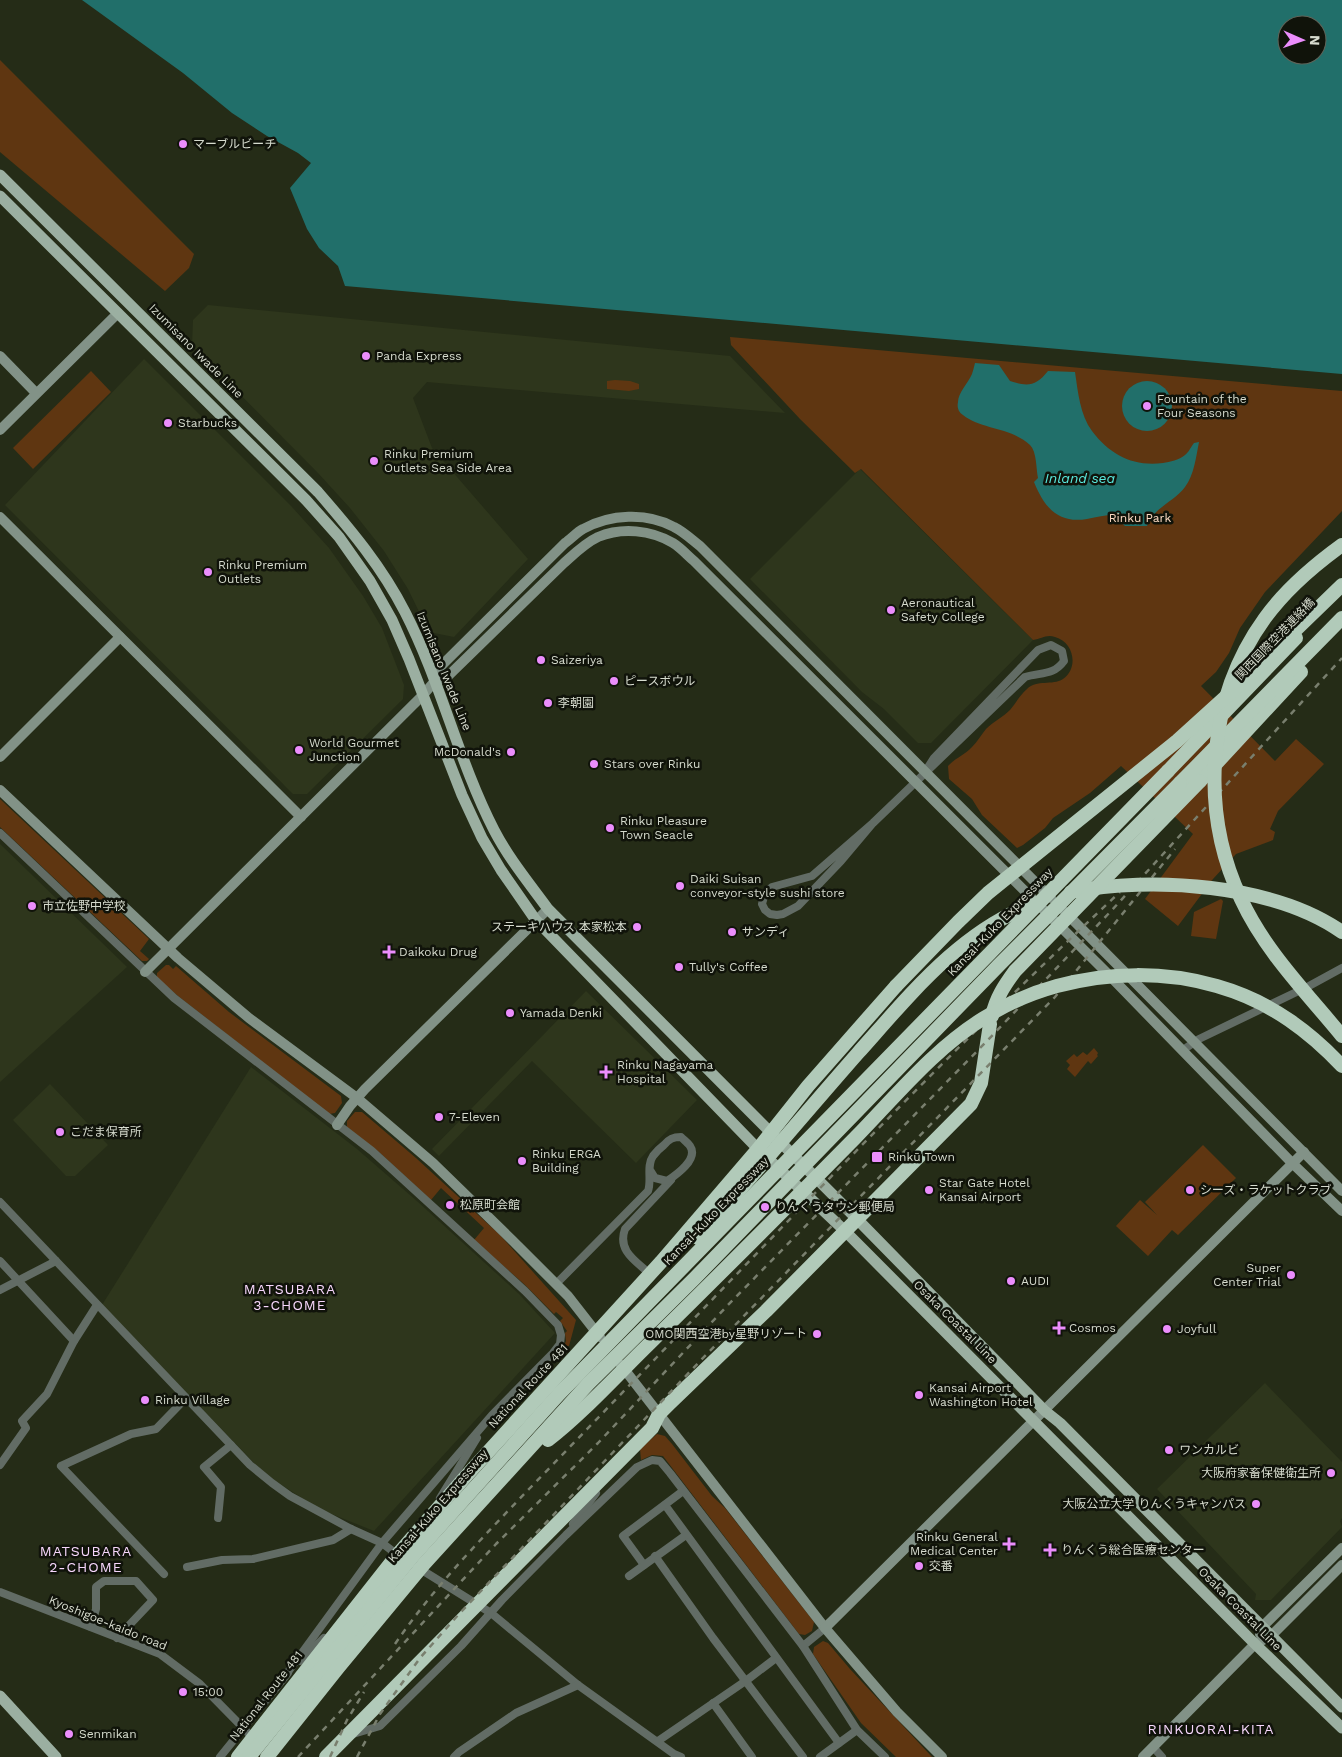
<svg xmlns="http://www.w3.org/2000/svg" width="1342" height="1757" font-family="'Work Sans','Noto Sans JP',sans-serif">
<style>
.built{fill:#2e361c}
.green{fill:#5f3611}
.water{fill:#216f6a;fill-rule:evenodd}
.lines{fill:none;stroke-linecap:round;stroke-linejoin:round}
.street{stroke:#626c65;stroke-width:8}
.secondary{stroke:#829287;stroke-width:10}
.primary{stroke:#9bafa1;stroke-width:11}
.highway{stroke:#b1cab9;stroke-width:14}
.rail{stroke:#797f6e;stroke-width:2.5;stroke-dasharray:6 6;stroke-linecap:butt}
.highway-bridge{stroke:#b1cab9;stroke-width:14}
.poi-dot{fill:#eb8dfc;stroke:#10130a;stroke-width:2}
.labels{text-anchor:middle;dominant-baseline:central;stroke-width:5;stroke-linejoin:round;paint-order:stroke}
.poi-label{font-size:12px;fill:#d6dbce;stroke:#10130a;text-anchor:start}
.street-label{font-size:12px;fill:#d6dbce;stroke:#10130a}
.park-label{font-size:12px;fill:#fbdac2;stroke:#10130a}
.water-label{font-size:14px;font-style:italic;fill:#5beadf;stroke:#10130a}
.neighbourhood-label{font-size:14px;letter-spacing:1px;fill:#f7d7fc;stroke:#10130a}
</style>
<rect width="100%" height="100%" fill="#252c17"/>
<g class="built">
<path d="M208,305L730,356L785,413L427,382L413,398L432,448L528,559L454,637L429,632L408,589L384,551L350,508L318,473L192,346L193,320Z"/>
<path d="M144,359L292,507L329,548L363,596L382,628L404,685L403,699L307,794H293L5,505Z"/>
<path d="M860,469L1033,640L931,743H918L884,709L862,692L750,579Z"/>
<path d="M0,844L127,967L0,1082Z"/>
<path d="M586,991L697,1100L636,1163L532,1061L439,1156L432,1149Z"/>
<path d="M251,1067L357,1149L418,1202L519,1294L555,1333L374,1531L319,1509L277,1482L257,1466L102,1305Z"/>
<path d="M50,1084L108,1145L75,1176H66L13,1120Z"/>
<path d="M1265,1383L1342,1462V1518L1340,1521L1342,1527L1271,1600H1255L1256,1594L1157,1489Z"/>
</g>
<g class="green">
<path d="M0,60L194,254L189,268L165,291L0,152Z"/>
<path d="M730,337L1342,391V511L1265,592L1240,628L1229,653L1216,672L1201,686L1275,761L1296,739L1324,764L1278,811L1270,829L1275,832L1273,840L1236,854L1213,879L1178,926L1145,899L1193,834L1121,766L1090,793L1053,818L1045,828L1023,845L1017,848L982,815L972,799L949,779L948,766C955,758 965,755 972,747C977,742 981,735 986,729C993,722 1003,717 1010,710C1016,703 1020,695 1027,689C1037,679 1052,686 1063,679C1079,668 1074,642 1055,637C1046,634 1042,639 1033,640L861,469L855,473L800,419L731,345Z"/>
<path d="M91,371L111,392L33,469L13,448Z"/>
<path d="M615,380L630,381L639,384V389L629,391L607,389V381Z"/>
<path d="M0,799L149,939L140,951L149,959L147,961H142L0,827Z"/>
<path d="M1221,899L1223,901L1216,939L1191,936L1194,912Z"/>
<path d="M166,965H169L173,969L176,966L229,1012L341,1096L342,1103L335,1113L329,1114L178,996L157,978V973Z"/>
<path d="M1094,1048L1098,1053L1097,1055L1098,1056L1091,1064L1088,1061L1075,1077L1067,1069L1070,1065L1066,1061L1074,1054L1077,1057L1083,1052L1087,1055Z"/>
<path d="M355,1112H362L416,1158L500,1235L576,1320L569,1346H564L566,1341L565,1333L567,1331L560,1321L563,1318L556,1312L554,1314L524,1284L474,1240L484,1228L441,1188L431,1200L380,1153L347,1127V1121Z"/>
<path d="M1203,1145L1236,1178L1178,1235L1172,1230L1148,1256L1116,1226L1140,1200L1157,1215L1145,1202Z"/>
<path d="M657,1434L665,1436L672,1444L712,1496L725,1508L814,1622L812,1631L805,1635L799,1634L663,1456L652,1455L641,1460L640,1449Z"/>
<path d="M823,1641L828,1643L850,1669L932,1757H896L861,1723L813,1654L814,1647Z"/>
</g>
<g class="water">
<path d="M82,0H1342V374L345,286L338,266L319,248L307,229L290,188L311,163L298,153L267,136L232,113L183,73ZM1287,25H1317V55H1287Z"/>
<path d="M975,363L999,365L1010,381C1028,387 1036,386 1048,371L1075,372C1078,392 1080,415 1092,431C1110,455 1134,467 1163,463C1170,462 1179,460 1185,455C1188,453 1191,447 1194,443L1199,442C1196,457 1194,475 1185,487C1174,502 1154,507 1147,526H1125L1114,515C1105,515 1097,517 1087,519C1058,524 1044,507 1034,482L1038,478C1036,469 1037,452 1030,445C1011,427 982,430 963,415C958,412 957,407 958,402C958,393 968,383 972,374C973,371 974,367 975,363Z"/>
<circle cx="1147" cy="406" r="25"/>
</g>
<g class="lines">
<g class="street">
<path d="M873,823L841,861L798,906L783,914L777,915L770,914L765,910L762,904L765,893L772,887L812,876L873,823L1025,677C1041,672 1053,676 1064,661L1062,651L1051,645L1038,650L934,758L925,772"/>
<path d="M0,833L174,998L372,1151L525,1291L558,1325L561,1335L560,1344L553,1353L492,1415L382,1543L285,1676"/>
<path d="M1183,1050L1199,1039L1309,986L1342,968"/>
<path d="M0,1202L250,1465L272,1483L290,1496L351,1529L382,1543L399,1556"/>
<path d="M0,1261L74,1341"/>
<path d="M650,1274C636,1261 617,1251 625,1229L671,1180"/>
<path d="M556,1284L648,1191C652,1181 646,1166 653,1156C656,1152 660,1148 664,1145C669,1139 673,1137 681,1137C684,1140 688,1143 690,1146C699,1159 676,1175 667,1181L655,1178L650,1170"/>
<path d="M0,1290L56,1261"/>
<path d="M0,1465L26,1428L22,1421L47,1394L74,1341L97,1305"/>
<path d="M440,1498L477,1438"/>
<path d="M665,1505L839,1743"/>
<path d="M218,1518L221,1487L204,1467L231,1445"/>
<path d="M573,1524L596,1493"/>
<path d="M655,1556L713,1638L803,1757"/>
<path d="M644,1565L623,1536L683,1491"/>
<path d="M187,1567L222,1560L253,1559L333,1540L351,1529"/>
<path d="M417,1567L491,1613L578,1685L674,1754L681,1757"/>
<path d="M164,1574L61,1466L131,1434L156,1429L186,1398"/>
<path d="M629,1576L686,1535"/>
<path d="M0,1592L160,1654L200,1684L255,1740"/>
<path d="M91,1627L96,1609V1587L104,1581H136L153,1600L117,1638"/>
<path d="M803,1646L825,1628"/>
<path d="M300,1661L324,1638"/>
<path d="M713,1703L752,1757"/>
<path d="M353,1734L380,1726L461,1646L502,1600L566,1535L637,1467L652,1460L660,1461L670,1473L803,1646L857,1730L885,1757"/>
<path d="M658,1741L747,1680L776,1658"/>
<path d="M1153,1747L1162,1757"/>
<path d="M220,1757L288,1673"/>
<path d="M454,1757L459,1752L516,1713L578,1685"/>
<path d="M820,1757L857,1730"/>
</g>
<g class="secondary">
<path d="M0,356L36,393"/>
<path d="M0,430L118,313"/>
<path d="M0,517L301,817"/>
<path d="M435,681L446,678L564,563C574,554 585,543 598,537C622,527 651,530 673,543C681,548 687,555 694,561L1106,972L1292,1163L1342,1211"/>
<path d="M0,757L120,637"/>
<path d="M0,790L178,958L249,1018L357,1098L433,1163L513,1241L568,1296L600,1337"/>
<path d="M1065,912L1342,1191"/>
<path d="M145,972L423,695L435,681L439,668L565,543C571,539 577,532 583,529C610,514 647,512 674,527C684,532 691,539 700,546L1051,898"/>
<path d="M337,1125L350,1106L365,1089L548,909"/>
<path d="M621,1365L825,1628L897,1712L942,1757"/>
<path d="M825,1628L1304,1152"/>
<path d="M1260,1634L1262,1627L1342,1548"/>
<path d="M1143,1757L1255,1644L1271,1636L1342,1565"/>
</g>
<g class="primary">
<path d="M0,175L318,492C351,530 382,567 405,612C441,682 458,760 494,830C509,859 529,883 548,909L857,1219L1045,1411L1060,1423L1342,1707"/>
<path d="M0,196L306,500L339,537L370,581L392,620L409,659L462,795L482,838L501,870L535,919L758,1149L845,1231L1255,1644L1342,1728"/>
<path d="M0,1696L56,1757"/>
</g>
<g class="highway">
<path d="M1168,771L1296,638"/>
<path d="M1200,781L1301,672"/>
<path d="M1180,783L1342,618"/>
<path d="M698,1238L751,1177"/>
<path d="M238,1757L397,1555L467,1475L661,1262L758,1149L808,1086L896,986"/>
<path d="M326,1757L652,1428L659,1414L669,1404L766,1311L971,1104L981,1083L990,1024"/>
</g>
<g class="rail">
<path d="M395,1644C434,1587 482,1538 529,1489C572,1445 614,1401 657,1357C809,1199 960,1041 1120,892"/>
<path d="M298,1757L496,1544L598,1443L728,1305L986,1042L1112,910L1342,658"/>
<path d="M330,1757L347,1720L364,1692"/>
<path d="M357,1757L380,1714L420,1658L459,1614L701,1360L1055,997L1175,849"/>
</g>
<g class="highway-bridge">
<path d="M1342,545C1313,566 1286,589 1265,618C1207,698 1199,810 1241,899C1265,951 1306,992 1342,1036"/>
<path d="M1071,892C1151,876 1274,884 1342,932"/>
<path d="M896,986L958,922L988,893L1177,741L1241,683L1342,585"/>
<path d="M992,1016C996,998 1004,986 1015,971L1200,781"/>
<path d="M751,1177C787,1135 822,1094 858,1053C910,995 961,930 1036,903"/>
<path d="M548,1440C583,1413 618,1374 650,1343C719,1275 788,1206 856,1137C896,1096 935,1048 984,1018C1073,962 1201,959 1289,1020C1308,1033 1326,1049 1342,1066"/>
<path d="M249,1757L412,1557L559,1394L1168,771"/>
<path d="M267,1757L338,1668L424,1564L588,1384L694,1279L998,966L1180,783"/>
</g>
</g>
<g class="poi-dot">
<circle cx="183" cy="144" r="5"/>
<circle cx="366" cy="356" r="5"/>
<circle cx="1147" cy="406" r="5"/>
<circle cx="168" cy="423" r="5"/>
<circle cx="374" cy="461" r="5"/>
<circle cx="208" cy="572" r="5"/>
<circle cx="891" cy="610" r="5"/>
<circle cx="541" cy="660" r="5"/>
<circle cx="614" cy="681" r="5"/>
<circle cx="548" cy="703" r="5"/>
<circle cx="299" cy="750" r="5"/>
<circle cx="511" cy="752" r="5"/>
<circle cx="594" cy="764" r="5"/>
<circle cx="610" cy="828" r="5"/>
<circle cx="680" cy="886" r="5"/>
<circle cx="32" cy="906" r="5"/>
<circle cx="637" cy="927" r="5"/>
<circle cx="732" cy="932" r="5"/>
<path d="M386.5 944.5h5v5h5v5h-5v5h-5v-5h-5v-5h5z"/>
<circle cx="679" cy="967" r="5"/>
<circle cx="510" cy="1013" r="5"/>
<path d="M603.5 1064.5h5v5h5v5h-5v5h-5v-5h-5v-5h5z"/>
<circle cx="439" cy="1117" r="5"/>
<circle cx="60" cy="1132" r="5"/>
<rect x="871" y="1151" width="12" height="12" rx="2.5"/>
<circle cx="522" cy="1161" r="5"/>
<circle cx="929" cy="1190" r="5"/>
<circle cx="1190" cy="1190" r="5"/>
<circle cx="450" cy="1205" r="5"/>
<circle cx="765" cy="1207" r="5"/>
<circle cx="1291" cy="1275" r="5"/>
<circle cx="1011" cy="1281" r="5"/>
<path d="M1056.5 1320.5h5v5h5v5h-5v5h-5v-5h-5v-5h5z"/>
<circle cx="1167" cy="1329" r="5"/>
<circle cx="817" cy="1334" r="5"/>
<circle cx="919" cy="1395" r="5"/>
<circle cx="145" cy="1400" r="5"/>
<circle cx="1169" cy="1450" r="5"/>
<circle cx="1331" cy="1473" r="5"/>
<circle cx="1256" cy="1504" r="5"/>
<path d="M1006.5 1536.5h5v5h5v5h-5v5h-5v-5h-5v-5h5z"/>
<path d="M1047.5 1542.5h5v5h5v5h-5v5h-5v-5h-5v-5h5z"/>
<circle cx="919" cy="1566" r="5"/>
<circle cx="183" cy="1692" r="5"/>
<circle cx="69" cy="1734" r="5"/>
</g>
<g class="labels">
<g class="poi-label">
<text x="193" y="144">マーブルビーチ</text>
<text x="376" y="356">Panda Express</text>
<text x="1157" y="399">Fountain of the<tspan x="1157" dy="14">Four Seasons</tspan></text>
<text x="178" y="423">Starbucks</text>
<text x="384" y="454">Rinku Premium<tspan x="384" dy="14">Outlets Sea Side Area</tspan></text>
<text x="218" y="565">Rinku Premium<tspan x="218" dy="14">Outlets</tspan></text>
<text x="901" y="603">Aeronautical<tspan x="901" dy="14">Safety College</tspan></text>
<text x="551" y="660">Saizeriya</text>
<text x="624" y="681">ピースボウル</text>
<text x="558" y="703">李朝園</text>
<text x="309" y="743">World Gourmet<tspan x="309" dy="14">Junction</tspan></text>
<text x="501" y="752" text-anchor="end">McDonald's</text>
<text x="604" y="764">Stars over Rinku</text>
<text x="620" y="821">Rinku Pleasure<tspan x="620" dy="14">Town Seacle</tspan></text>
<text x="690" y="879">Daiki Suisan<tspan x="690" dy="14">conveyor-style sushi store</tspan></text>
<text x="42" y="906">市立佐野中学校</text>
<text x="627" y="927" text-anchor="end">ステーキハウス 本家松本</text>
<text x="742" y="932">サンディ</text>
<text x="399" y="952">Daikoku Drug</text>
<text x="689" y="967">Tully's Coffee</text>
<text x="520" y="1013">Yamada Denki</text>
<text x="617" y="1065">Rinku Nagayama<tspan x="617" dy="14">Hospital</tspan></text>
<text x="449" y="1117">7-Eleven</text>
<text x="70" y="1132">こだま保育所</text>
<text x="532" y="1154">Rinku ERGA<tspan x="532" dy="14">Building</tspan></text>
<text x="888" y="1157">Rinkū Town</text>
<text x="939" y="1183">Star Gate Hotel<tspan x="939" dy="14">Kansai Airport</tspan></text>
<text x="1200" y="1190">シーズ・ラケットクラブ</text>
<text x="460" y="1205">松原町会館</text>
<text x="775" y="1207">りんくうタウン郵便局</text>
<text x="1281" y="1268" text-anchor="end">Super<tspan x="1281" dy="14">Center Trial</tspan></text>
<text x="1021" y="1281">AUDI</text>
<text x="1069" y="1328">Cosmos</text>
<text x="1177" y="1329">Joyfull</text>
<text x="807" y="1334" text-anchor="end">OMO関西空港by星野リゾート</text>
<text x="929" y="1388">Kansai Airport<tspan x="929" dy="14">Washington Hotel</tspan></text>
<text x="155" y="1400">Rinku Village</text>
<text x="1179" y="1450">ワンカルビ</text>
<text x="1321" y="1473" text-anchor="end">大阪府家畜保健衛生所</text>
<text x="1246" y="1504" text-anchor="end">大阪公立大学 りんくうキャンパス</text>
<text x="998" y="1537" text-anchor="end">Rinku General<tspan x="998" dy="14">Medical Center</tspan></text>
<text x="1061" y="1550">りんくう総合医療センター</text>
<text x="929" y="1566">交番</text>
<text x="193" y="1692">15:00</text>
<text x="79" y="1734">Senmikan</text>
</g>
<g class="street-label">
<text transform="translate(196 351) rotate(45)">Izumisano Iwade Line</text>
<text transform="translate(1275 639) rotate(-46)">関西国際空港連絡橋</text>
<text transform="translate(444 671) rotate(68)">Izumisano Iwade Line</text>
<text transform="translate(1000 922) rotate(-46)">Kansai-Kuko Expressway</text>
<text transform="translate(716 1211) rotate(-46)">Kansai-Kuko Expressway</text>
<text transform="translate(955 1322) rotate(45)">Osaka Coastal Line</text>
<text transform="translate(528 1386) rotate(-47)">National Route 481</text>
<text transform="translate(438 1506) rotate(-49)">Kansai-Kuko Expressway</text>
<text transform="translate(1240 1609) rotate(45)">Osaka Coastal Line</text>
<text transform="translate(108 1623) rotate(22)">Kyoshigoe-kaido road</text>
<text transform="translate(266 1696) rotate(-52)">National Route 481</text>
</g>
<g class="park-label">
<text x="1140" y="518">Rinku Park</text>
</g>
<g class="water-label">
<text x="1080" y="478">Inland sea</text>
</g>
<g class="neighbourhood-label">
<text x="290" y="1289">MATSUBARA<tspan x="290" dy="16">3-CHOME</tspan></text>
<text x="86" y="1551">MATSUBARA<tspan x="86" dy="16">2-CHOME</tspan></text>
<text x="1211" y="1729">RINKUORAI-KITA</text>
</g>
</g>
<g transform="translate(1302 40) rotate(92)"><circle r="24" fill="#10130a" stroke="#5f6358"/>
<path d="M0-4L9 19L0 12L-9 19Z" fill="#eb8dfc"/>
<text y="-8" font-size="14" font-weight="bold" text-anchor="middle" fill="#d6dbce">N</text>
</g>
</svg>
